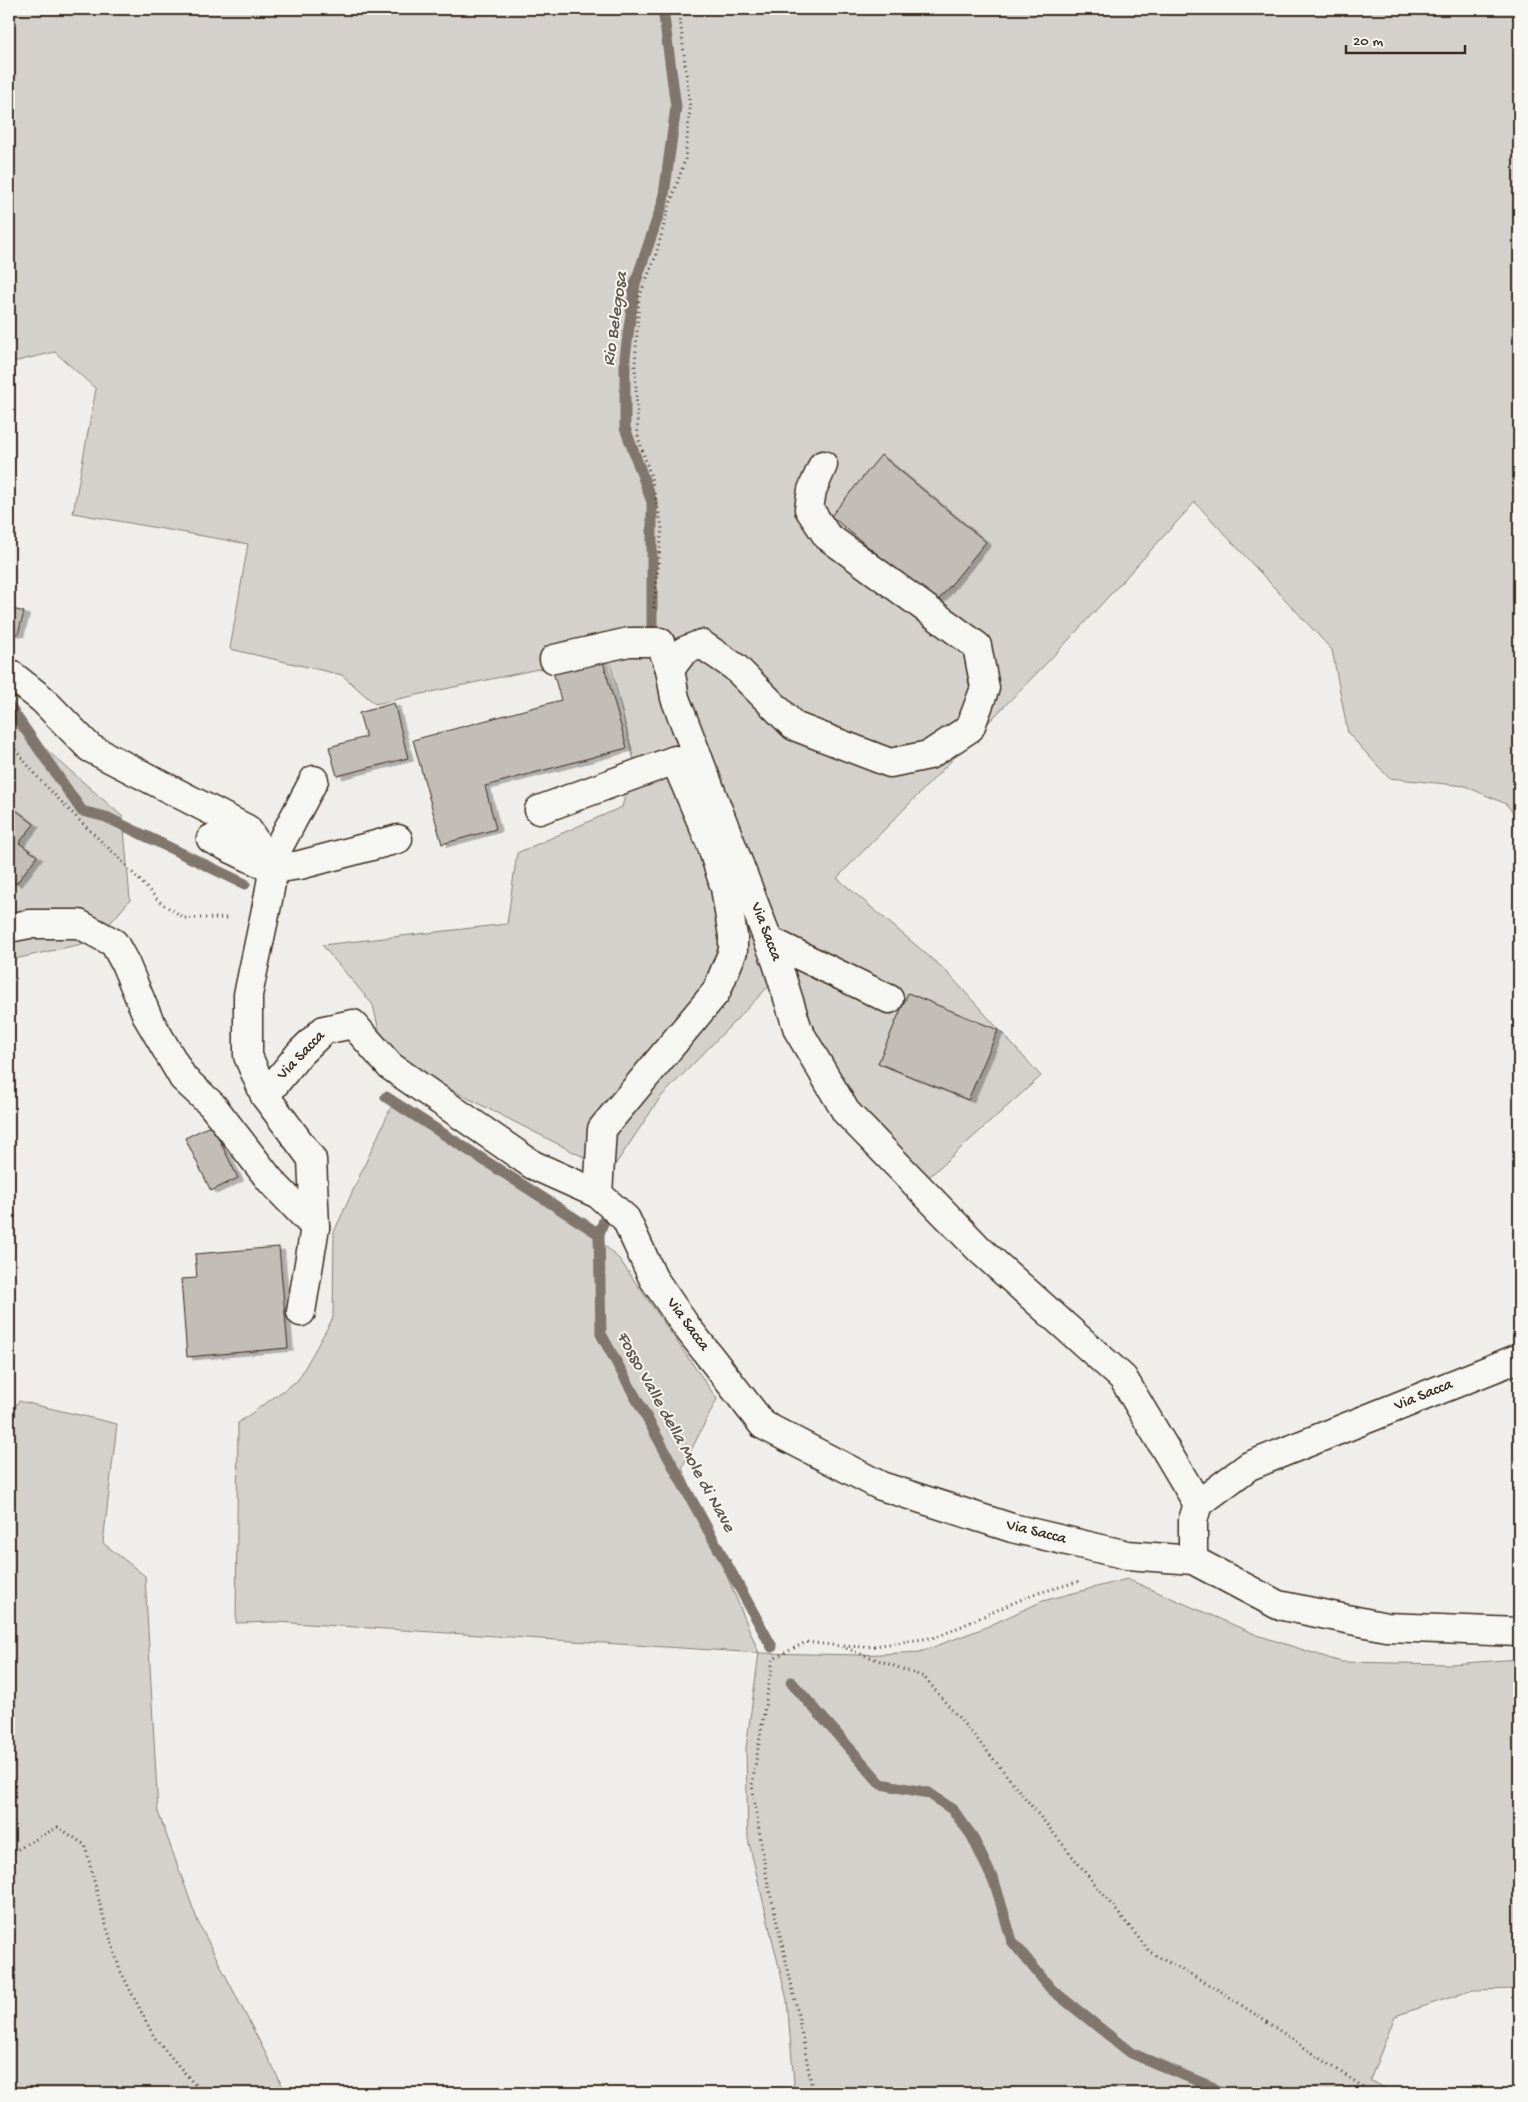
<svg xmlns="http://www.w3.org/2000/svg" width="1528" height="2102" font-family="'Gochi Hand',sans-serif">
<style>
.green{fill:#d4d1cc;stroke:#887e75}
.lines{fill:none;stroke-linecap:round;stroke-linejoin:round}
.stream{stroke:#81766d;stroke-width:11}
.building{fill:#c2bdb7;stroke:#3b2a1e;filter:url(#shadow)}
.minor-casing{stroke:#3b2a1e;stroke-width:31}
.path{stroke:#3b2a1e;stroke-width:3;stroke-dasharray:1 4;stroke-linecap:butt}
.minor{stroke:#f6f6f2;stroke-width:28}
.labels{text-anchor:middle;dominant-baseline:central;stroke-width:4;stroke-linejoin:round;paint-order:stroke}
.street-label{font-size:16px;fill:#3b2a1e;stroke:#f6f6f2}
.water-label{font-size:18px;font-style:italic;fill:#64564c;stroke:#f6f6f2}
</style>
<defs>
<filter id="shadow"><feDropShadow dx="5.5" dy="3" stdDeviation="0" flood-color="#0004"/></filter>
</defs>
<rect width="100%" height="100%" fill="#efeeea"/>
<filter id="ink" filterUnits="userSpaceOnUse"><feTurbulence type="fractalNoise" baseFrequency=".02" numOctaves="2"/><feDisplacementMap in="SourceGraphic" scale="10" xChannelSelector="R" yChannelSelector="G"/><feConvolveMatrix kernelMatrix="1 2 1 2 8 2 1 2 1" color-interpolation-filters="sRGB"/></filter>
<g filter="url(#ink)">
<g class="green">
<path d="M9,9H1519V820L1506,804L1465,786L1389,778L1348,733L1332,650L1195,502L1063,646L837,878L945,970L1041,1076L911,1193L804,1065L769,986L660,1098L611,1171L385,1056L373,1005L322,945L507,924L517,853L622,807L634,761L608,654L375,704L342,675L230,649L248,544L73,513L96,389L55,352L9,363Z"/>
<path d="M9,717L123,817L130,900L95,941L19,958L9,959Z"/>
<path d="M393,1103L574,1216L620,1260L717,1399L682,1468L759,1653L860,1655L920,1652L984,1628L1043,1601L1127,1579L1257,1635L1341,1662L1451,1664L1519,1659V1989L1473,1990L1395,2016L1370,2080L1394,2093H790L794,2083L787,2000L748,1839L746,1748L759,1653L277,1622L236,1623L238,1423L298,1380L333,1318L334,1232Z"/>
<path d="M19,1401L117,1424L103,1543L145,1576L158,1812L198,1922L286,2093H9V1416Z"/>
</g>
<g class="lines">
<g class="stream">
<path d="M652,634V502L625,428V357L635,284L663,202L676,107L663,9"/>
<path d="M9,706L82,811L106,817L245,884"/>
<path d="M386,1097L599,1234L601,1334L772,1647"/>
<path d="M599,1234L604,1220"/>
<path d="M791,1682L881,1784L929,1793L953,1810L972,1836L995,1884L1012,1941L1051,1989L1131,2053L1212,2087L1220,2093"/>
</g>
</g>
<g class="building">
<path d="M881,455L986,542L936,603L831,516Z"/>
<path d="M9,608L24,612L18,634L9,632Z"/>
<path d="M602,658L627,748L485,786L496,829L442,844L413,740L561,700L553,672Z"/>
<path d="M394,703L408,758L337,776L329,747L366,737L359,713Z"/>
<path d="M9,805L34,824L19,843L37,856L16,884L9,878Z"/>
<path d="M908,993L998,1030L968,1100L878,1063Z"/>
<path d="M212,1125L238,1178L211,1191L185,1138Z"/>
<path d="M279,1247L288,1348L187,1357L181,1279L197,1278L195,1254Z"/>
</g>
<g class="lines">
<defs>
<g id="minor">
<path d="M554,659L629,642H660L670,669L675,698L777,963L798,1030L846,1112L980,1250L1123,1378L1198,1504"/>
<path d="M670,669L684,651L701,644L735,667L794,726L890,763L929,755L970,728L985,688L977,646L827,536L809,509L812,490L823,465"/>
<path d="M9,673L42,699L90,748L247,829L273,869"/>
<path d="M314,780L277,850L267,905L248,995V1056L265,1096L300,1053L324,1030L353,1024L390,1066L533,1165L598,1194L626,1219L653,1278L686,1326L763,1425L881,1486L1012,1528L1127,1555L1193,1560L1278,1605L1386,1627L1519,1632"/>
<path d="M539,810L675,760L711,844L725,888L733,936V951L716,992L602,1129L598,1194"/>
<path d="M211,839L273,869L300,865L398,839"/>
<path d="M9,928L29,924H79L114,943L125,963L148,1018L183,1078L212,1105L270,1180L315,1227L312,1159L265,1096"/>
<path d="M768,940L889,999"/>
<path d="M301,1312L315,1227"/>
<path d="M1193,1560V1520L1198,1504L1249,1466L1519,1358"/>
</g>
</defs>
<use href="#minor" class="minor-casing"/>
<g class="path">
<path d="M654,608L662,527L651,477L638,437L635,365L639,297L655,258L668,210L685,160L690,108L679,9"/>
<path d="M9,742L40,780L85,826L116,855L161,903L185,918H230"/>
<path d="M844,1646L867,1647L937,1637L1031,1595L1080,1581"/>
<path d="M9,1854L58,1827L85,1845L102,1912L120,1970L154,2037L202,2093"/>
<path d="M813,2093L796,2004L767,1879L752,1785L773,1659L806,1642L840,1646L924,1677L987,1751L1150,1952L1222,1992L1372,2093"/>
</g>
<use href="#minor" class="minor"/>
</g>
</g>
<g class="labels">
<g class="street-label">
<text transform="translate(765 932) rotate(69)">Via Sacca</text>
<text transform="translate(302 1056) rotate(-46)">Via Sacca</text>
<text transform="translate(687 1325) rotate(54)">Via Sacca</text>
<text transform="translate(1424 1396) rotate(-22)">Via Sacca</text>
<text transform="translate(1036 1533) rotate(14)">Via Sacca</text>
</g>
<g class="water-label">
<text transform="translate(616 319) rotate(-82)">Rio Belegosa</text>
<text transform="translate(675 1432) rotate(61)">Fosso Valle della Mole di Nave</text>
</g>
</g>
<rect width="1528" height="2102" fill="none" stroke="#f6f6f2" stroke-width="30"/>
<rect x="15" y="15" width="1498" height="2072" fill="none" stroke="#3b2a1e" stroke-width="2" filter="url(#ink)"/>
<path d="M1346 45v8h119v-8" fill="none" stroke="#3b2a1e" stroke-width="2.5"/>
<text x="1353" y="45" font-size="15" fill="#3b2a1e" stroke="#f6f6f2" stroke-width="4" paint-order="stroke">20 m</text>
</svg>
